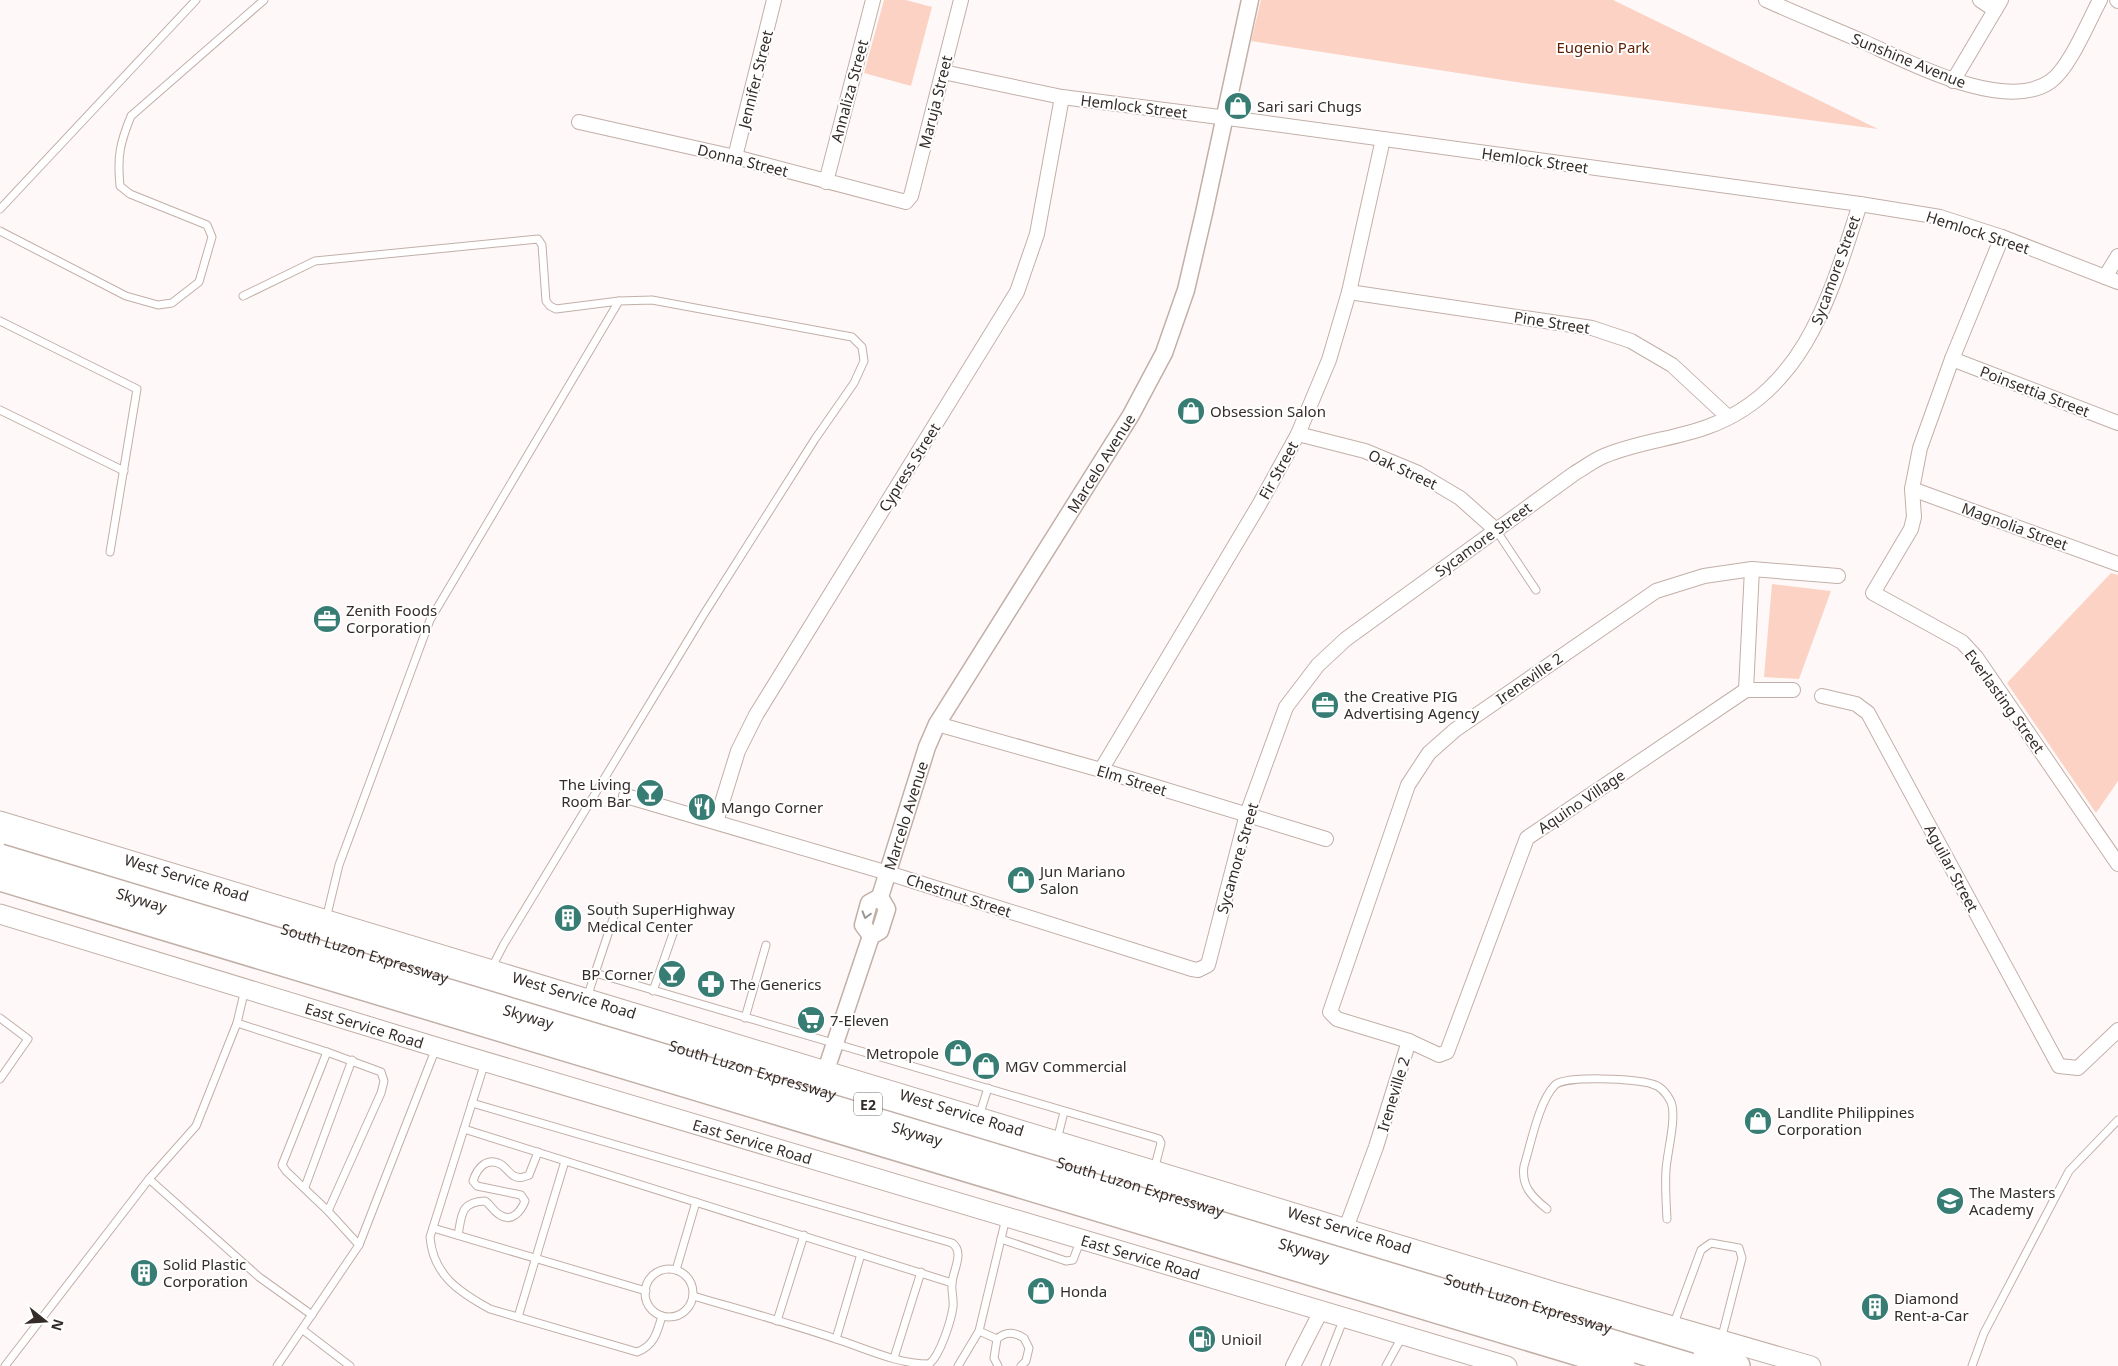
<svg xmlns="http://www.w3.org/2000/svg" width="2118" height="1366" font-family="'Noto Sans',sans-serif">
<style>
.green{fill:#fbd2c3}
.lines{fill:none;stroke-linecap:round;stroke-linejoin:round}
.service-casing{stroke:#c2afa8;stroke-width:9}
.minor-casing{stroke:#c2afa8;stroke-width:16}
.tertiary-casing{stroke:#c2afa8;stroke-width:19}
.secondary-casing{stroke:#c2afa8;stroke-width:21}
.motorway-casing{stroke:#c2afa8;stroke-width:28}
.service{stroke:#fff;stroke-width:7}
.minor{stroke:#fff;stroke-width:14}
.tertiary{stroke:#fff;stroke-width:16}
.secondary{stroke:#fff;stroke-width:19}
.motorway{stroke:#fff;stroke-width:25}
.motorway-bridge-casing{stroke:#c2afa8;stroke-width:28;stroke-linecap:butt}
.motorway-bridge{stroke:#fff;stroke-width:25}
.oneway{stroke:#9a9694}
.labels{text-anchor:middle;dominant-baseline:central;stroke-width:4;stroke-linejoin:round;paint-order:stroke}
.shield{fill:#fff;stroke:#716b69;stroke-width:1}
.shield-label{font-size:14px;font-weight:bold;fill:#342c29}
.park-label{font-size:15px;fill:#5d2206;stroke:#fff}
.street-label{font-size:15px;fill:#342c29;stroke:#fff}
.poi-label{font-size:15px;fill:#342c29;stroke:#fff;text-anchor:start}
</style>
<rect width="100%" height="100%" fill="#fef9f8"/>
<g class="green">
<path d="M884,0H906L932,7L911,86L864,73Z"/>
<path d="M1261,0H1613L1878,129L1530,84L1251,41Z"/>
<path d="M2111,573L2118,575V781L2096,813L2007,683Z"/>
<path d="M1772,584L1831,591L1799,679L1764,677Z"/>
</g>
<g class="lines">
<defs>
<g id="service">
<path d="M0,209L196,0"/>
<path d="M0,231L126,296L158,305L172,303L199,282L212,237L207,225L130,194L120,186C117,156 120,143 131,116L264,0"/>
<path d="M243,296L315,261L538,239L542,245L546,301L550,306L556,309L619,301"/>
<path d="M0,321L137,389L110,552"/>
<path d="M0,410L124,471"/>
<path d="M1496,530L1536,590"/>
<path d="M326,919L339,865L430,620L619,301L652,300L852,337L862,347L864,361L854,383L815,439L704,614L504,944L491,969"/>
<path d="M595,973L617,907"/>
<path d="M653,991L675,928"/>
<path d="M587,998L595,973L1153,1137L1159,1139L1161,1143L1154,1170"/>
<path d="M0,1018L28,1039L0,1079"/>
<path d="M745,1018L766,945"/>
<path d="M237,1023L327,1052L381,1072L384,1081L381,1093L328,1211L359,1245"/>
<path d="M327,1052L282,1165L286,1171L328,1211"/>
<path d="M485,1062L430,1237C433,1275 459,1292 490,1309L637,1352C654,1346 657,1333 662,1316"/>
<path d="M472,1103L952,1243C965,1252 953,1270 952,1283C951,1291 954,1299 953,1307C951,1321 940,1356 929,1364C897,1364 867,1349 836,1339C789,1323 741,1310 693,1296"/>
<path d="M979,1116L988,1088"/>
<path d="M464,1129L952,1283"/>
<path d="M1057,1140L1064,1112"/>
<path d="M149,1179L259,1277L312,1315"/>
<path d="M305,1187L352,1060"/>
<path d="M1547,1209C1532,1197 1521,1186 1524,1166C1531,1143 1539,1101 1555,1085C1565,1075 1638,1079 1652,1084C1661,1086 1667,1094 1671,1102C1677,1118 1667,1152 1666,1170C1665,1186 1666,1203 1667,1219"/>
<path d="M433,1228L646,1291"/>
<path d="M458,1235C462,1215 460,1202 485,1201C491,1205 494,1212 500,1215C512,1223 521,1211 525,1201L521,1195L477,1186L473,1181C477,1168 487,1156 502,1165C506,1168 510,1174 514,1176C520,1179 524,1177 529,1175L538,1152"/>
<path d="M1001,1239L1066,1261L1073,1260L1081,1239"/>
<circle cx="669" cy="1293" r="24"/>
<path d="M676,1270L696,1202"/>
<path d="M518,1317L565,1161"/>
<path d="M777,1321L804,1235"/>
<path d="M1673,1326L1701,1250L1711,1243L1739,1248L1742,1258L1721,1340"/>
<path d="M303,1330L350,1366"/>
<path d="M979,1331L997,1339"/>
<path d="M836,1339L861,1254"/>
<path d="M894,1358L921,1272"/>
<path d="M5,1366L149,1179L196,1126L237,1023L245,989"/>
<path d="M277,1366L359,1245L436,1048"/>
<path d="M958,1366L979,1331L1006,1218"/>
<path d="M998,1366L994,1358L997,1339C1006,1331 1014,1332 1024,1338L1029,1348L1026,1361L1021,1366"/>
<path d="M1325,1366L1344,1318"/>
<path d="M1386,1366L1403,1335"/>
<path d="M1972,1366L1984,1333L2069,1171L2118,1120"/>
</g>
<g id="minor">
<path d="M1766,0C1799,15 1832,28 1864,42C1909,62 2006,114 2051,81C2070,67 2088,22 2100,0"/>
<path d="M1980,0L1995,10"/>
<path d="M2117,0L2118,1"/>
<path d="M943,72L1062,97L1259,122L1860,204L1940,217L2002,237L2118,282"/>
<path d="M1953,81L2001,0"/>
<path d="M579,122L735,157L906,202L911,196L961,0"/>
<path d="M735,157L774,0"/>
<path d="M826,182L873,0"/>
<path d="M2002,237L1952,359L1920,448L1912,489L1914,517L1911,529L1873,593L1962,642L1976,657L2118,864"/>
<path d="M2105,277L2118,256"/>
<path d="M1349,292L1592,328L1631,341L1672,365L1728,417"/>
<path d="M1952,359L2118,423"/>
<path d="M1298,434L1365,451L1418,473L1460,498L1496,530"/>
<path d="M1912,489L2118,564"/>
<path d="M1746,690L1752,569"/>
<path d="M1793,690H1746L1527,838L1447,1052L1439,1055L1409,1041L1337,1019L1330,1012L1408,785L1429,753L1455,730L1656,591L1704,576L1752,569L1838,576"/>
<path d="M1822,696L1856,704L1868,713L2059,1066L2078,1068L2118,1030"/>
<path d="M937,724L1101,770L1326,839"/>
<path d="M1101,770L1259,505L1298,434L1329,360L1349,292L1383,139"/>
<path d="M626,796L888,873L1192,969L1198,970L1208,965L1247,814L1286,707L1318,665L1346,639L1575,473C1584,468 1594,460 1604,456C1637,442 1674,439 1707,427C1805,392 1831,293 1860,204"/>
<path d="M716,822L738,751L756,715L1017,292L1037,234L1062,97"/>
<path d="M1346,1228L1376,1147L1409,1041"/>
<path d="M1293,1366L1321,1311"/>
</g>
<g id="tertiary">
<path d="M871,936L863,925L869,903L880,897"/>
<path id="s1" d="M826,1070L871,936L880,931L887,909L880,897L927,747L937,724L1131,415L1164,353L1186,290L1204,213L1250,0"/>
</g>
<g id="secondary">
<path id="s2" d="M0,821L1552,1291L1811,1366"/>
<path id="s3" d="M0,914L436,1047L1507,1366"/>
</g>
<g id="motorway">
<path id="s4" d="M0,843L1737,1366"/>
</g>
</defs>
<use href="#service" class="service-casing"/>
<use href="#minor" class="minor-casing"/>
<use href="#tertiary" class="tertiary-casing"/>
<use href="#secondary" class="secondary-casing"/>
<use href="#motorway" class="motorway-casing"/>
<use href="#service" class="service"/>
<use href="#minor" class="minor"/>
<use href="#tertiary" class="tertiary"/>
<use href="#secondary" class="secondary"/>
<use href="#motorway" class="motorway"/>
<defs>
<g id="motorway-bridge">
<path id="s5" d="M0,857L1690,1366"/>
<path d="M0,878L1622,1366"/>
</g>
</defs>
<use href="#motorway-bridge" class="motorway-bridge-casing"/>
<use href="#motorway-bridge" class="motorway-bridge"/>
</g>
<defs><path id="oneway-chevron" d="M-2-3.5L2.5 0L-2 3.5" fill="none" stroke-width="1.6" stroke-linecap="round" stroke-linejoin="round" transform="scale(1.25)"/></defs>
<use class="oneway" href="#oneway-chevron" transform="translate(866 915) rotate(106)"/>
<defs>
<symbol id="shop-disc" viewBox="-11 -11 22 22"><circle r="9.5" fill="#377d74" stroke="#fff"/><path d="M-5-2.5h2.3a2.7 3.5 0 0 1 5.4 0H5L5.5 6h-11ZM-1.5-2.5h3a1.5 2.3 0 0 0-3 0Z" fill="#fff"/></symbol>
<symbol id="office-disc" viewBox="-11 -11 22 22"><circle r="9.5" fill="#377d74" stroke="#fff"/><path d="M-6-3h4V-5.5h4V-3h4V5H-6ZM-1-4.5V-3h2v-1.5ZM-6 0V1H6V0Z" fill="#fff"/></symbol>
<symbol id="bar-disc" viewBox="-11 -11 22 22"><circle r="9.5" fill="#377d74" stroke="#fff"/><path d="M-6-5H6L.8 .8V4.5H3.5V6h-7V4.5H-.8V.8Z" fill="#fff"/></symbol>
<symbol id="restaurant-disc" viewBox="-11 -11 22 22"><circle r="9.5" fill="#377d74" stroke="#fff"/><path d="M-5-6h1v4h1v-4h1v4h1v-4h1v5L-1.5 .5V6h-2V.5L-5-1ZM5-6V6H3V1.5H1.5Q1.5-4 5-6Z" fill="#fff"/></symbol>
<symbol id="building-disc" viewBox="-11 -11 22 22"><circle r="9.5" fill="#377d74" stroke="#fff"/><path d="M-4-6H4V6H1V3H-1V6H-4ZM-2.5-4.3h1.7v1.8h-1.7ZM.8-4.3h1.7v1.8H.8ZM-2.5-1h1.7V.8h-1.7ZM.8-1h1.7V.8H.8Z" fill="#fff"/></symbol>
<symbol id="pharmacy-disc" viewBox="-11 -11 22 22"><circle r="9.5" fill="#377d74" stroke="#fff"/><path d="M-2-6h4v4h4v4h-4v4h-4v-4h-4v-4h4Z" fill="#fff"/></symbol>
<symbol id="supermarket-disc" viewBox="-11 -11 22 22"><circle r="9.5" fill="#377d74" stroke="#fff"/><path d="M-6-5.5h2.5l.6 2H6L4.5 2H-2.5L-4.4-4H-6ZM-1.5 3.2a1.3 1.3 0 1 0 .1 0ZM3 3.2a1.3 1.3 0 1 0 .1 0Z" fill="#fff"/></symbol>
<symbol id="school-disc" viewBox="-11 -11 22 22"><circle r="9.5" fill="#377d74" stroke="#fff"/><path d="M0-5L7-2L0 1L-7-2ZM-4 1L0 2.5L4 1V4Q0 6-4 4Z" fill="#fff"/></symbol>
<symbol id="fuel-disc" viewBox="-11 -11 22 22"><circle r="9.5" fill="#377d74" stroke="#fff"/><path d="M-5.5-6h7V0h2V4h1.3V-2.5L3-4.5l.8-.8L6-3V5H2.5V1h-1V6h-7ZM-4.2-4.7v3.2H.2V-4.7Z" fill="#fff"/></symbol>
</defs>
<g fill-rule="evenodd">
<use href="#shop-disc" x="1222" y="90" width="32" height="32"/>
<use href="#shop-disc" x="1175" y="395" width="32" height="32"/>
<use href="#office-disc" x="311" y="603" width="32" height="32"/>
<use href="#office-disc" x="1309" y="689" width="32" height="32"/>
<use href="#bar-disc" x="634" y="777" width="32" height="32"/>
<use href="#restaurant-disc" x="686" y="791" width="32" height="32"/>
<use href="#shop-disc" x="1005" y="864" width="32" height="32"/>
<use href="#building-disc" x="552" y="902" width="32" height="32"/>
<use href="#bar-disc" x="656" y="958" width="32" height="32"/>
<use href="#pharmacy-disc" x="695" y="968" width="32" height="32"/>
<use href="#supermarket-disc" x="795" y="1004" width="32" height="32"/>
<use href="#shop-disc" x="942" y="1037" width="32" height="32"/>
<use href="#shop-disc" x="970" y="1050" width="32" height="32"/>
<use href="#shop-disc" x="1742" y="1105" width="32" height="32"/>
<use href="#school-disc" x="1934" y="1185" width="32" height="32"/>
<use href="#building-disc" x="128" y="1257" width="32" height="32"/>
<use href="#shop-disc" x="1025" y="1275" width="32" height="32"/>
<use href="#building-disc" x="1859" y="1291" width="32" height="32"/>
<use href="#fuel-disc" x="1186" y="1323" width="32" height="32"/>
</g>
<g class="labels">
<rect class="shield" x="854" y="1092.5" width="28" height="23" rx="4"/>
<g class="shield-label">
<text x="868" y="1104">E2</text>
</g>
<g class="park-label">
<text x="1603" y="47">Eugenio Park</text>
</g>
<g class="street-label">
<text transform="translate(1909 60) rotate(22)">Sunshine Avenue</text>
<text transform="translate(755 79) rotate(-76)">Jennifer Street</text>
<text transform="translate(849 91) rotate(-75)">Annaliza Street</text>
<text transform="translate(935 102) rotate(-76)">Maruja Street</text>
<text transform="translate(1134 106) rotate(7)">Hemlock Street</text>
<text transform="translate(743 160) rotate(14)">Donna Street</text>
<text transform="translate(1535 160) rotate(8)">Hemlock Street</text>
<text transform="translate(1978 232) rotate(18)">Hemlock Street</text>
<text transform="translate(1835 270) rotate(-70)">Sycamore Street</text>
<text transform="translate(1552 322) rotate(9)">Pine Street</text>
<text transform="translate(2035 391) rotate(21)">Poinsettia Street</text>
<text stroke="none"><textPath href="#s1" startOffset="679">Marcelo Avenue</textPath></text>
<text transform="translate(909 467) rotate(-58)">Cypress Street</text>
<text transform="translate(1403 469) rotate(25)">Oak Street</text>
<text transform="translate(1278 470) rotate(-61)">Fir Street</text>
<text transform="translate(2015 526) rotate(20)">Magnolia Street</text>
<text transform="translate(1483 539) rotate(-36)">Sycamore Street</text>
<text transform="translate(1529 678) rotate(-35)">Ireneville 2</text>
<text transform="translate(2005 701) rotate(54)">Everlasting Street</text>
<text transform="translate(1132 780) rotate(17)">Elm Street</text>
<text transform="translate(1581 801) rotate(-34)">Aquino Village</text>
<text stroke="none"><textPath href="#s1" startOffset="274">Marcelo Avenue</textPath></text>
<text transform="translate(1237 858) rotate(-74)">Sycamore Street</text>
<text transform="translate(1952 868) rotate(62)">Aguilar Street</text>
<text stroke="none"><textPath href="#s2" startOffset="195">West Service Road</textPath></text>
<text transform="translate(959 895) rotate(18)">Chestnut Street</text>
<text stroke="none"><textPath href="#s5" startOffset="148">Skyway</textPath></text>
<text stroke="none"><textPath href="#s4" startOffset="381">South Luzon Expressway</textPath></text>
<text stroke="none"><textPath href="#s2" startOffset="600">West Service Road</textPath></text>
<text stroke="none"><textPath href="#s5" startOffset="552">Skyway</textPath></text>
<text stroke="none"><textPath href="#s3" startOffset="381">East Service Road</textPath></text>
<text stroke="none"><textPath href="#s4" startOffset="786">South Luzon Expressway</textPath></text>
<text transform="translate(1393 1094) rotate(-73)">Ireneville 2</text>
<text stroke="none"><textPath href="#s2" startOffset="1005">West Service Road</textPath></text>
<text stroke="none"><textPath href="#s5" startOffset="958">Skyway</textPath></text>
<text stroke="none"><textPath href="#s3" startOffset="786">East Service Road</textPath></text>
<text stroke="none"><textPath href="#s4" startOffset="1191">South Luzon Expressway</textPath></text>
<text stroke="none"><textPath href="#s2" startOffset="1410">West Service Road</textPath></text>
<text stroke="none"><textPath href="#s5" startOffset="1362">Skyway</textPath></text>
<text stroke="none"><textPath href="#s3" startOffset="1191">East Service Road</textPath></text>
<text stroke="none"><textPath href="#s4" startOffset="1596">South Luzon Expressway</textPath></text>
</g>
<g class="poi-label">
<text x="1257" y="106">Sari sari Chugs</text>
<text x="1210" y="411">Obsession Salon</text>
<text x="346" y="610">Zenith Foods<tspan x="346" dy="17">Corporation</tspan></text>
<text x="1344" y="696">the Creative PIG<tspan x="1344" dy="17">Advertising Agency</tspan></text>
<text x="631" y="784" text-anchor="end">The Living<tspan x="631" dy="17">Room Bar</tspan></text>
<text x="721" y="807">Mango Corner</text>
<text x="1040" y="871">Jun Mariano<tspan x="1040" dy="17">Salon</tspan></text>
<text x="587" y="909">South SuperHighway<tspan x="587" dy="17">Medical Center</tspan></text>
<text x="653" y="974" text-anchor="end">BP Corner</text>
<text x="730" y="984">The Generics</text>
<text x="830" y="1020">7-Eleven</text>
<text x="939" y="1053" text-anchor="end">Metropole</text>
<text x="1005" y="1066">MGV Commercial</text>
<text x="1777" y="1112">Landlite Philippines<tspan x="1777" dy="17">Corporation</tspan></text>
<text x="1969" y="1192">The Masters<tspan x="1969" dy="17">Academy</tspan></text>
<text x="163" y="1264">Solid Plastic<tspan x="163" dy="17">Corporation</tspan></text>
<text x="1060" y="1291">Honda</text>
<text x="1894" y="1298">Diamond<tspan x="1894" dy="17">Rent-a-Car</tspan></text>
<text x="1221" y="1339">Unioil</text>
</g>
</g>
<g transform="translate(45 1321) rotate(107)" stroke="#ffffff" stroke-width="4" paint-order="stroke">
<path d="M0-4L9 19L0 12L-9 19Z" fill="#342c29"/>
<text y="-8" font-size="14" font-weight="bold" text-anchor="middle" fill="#342c29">N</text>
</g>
</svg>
